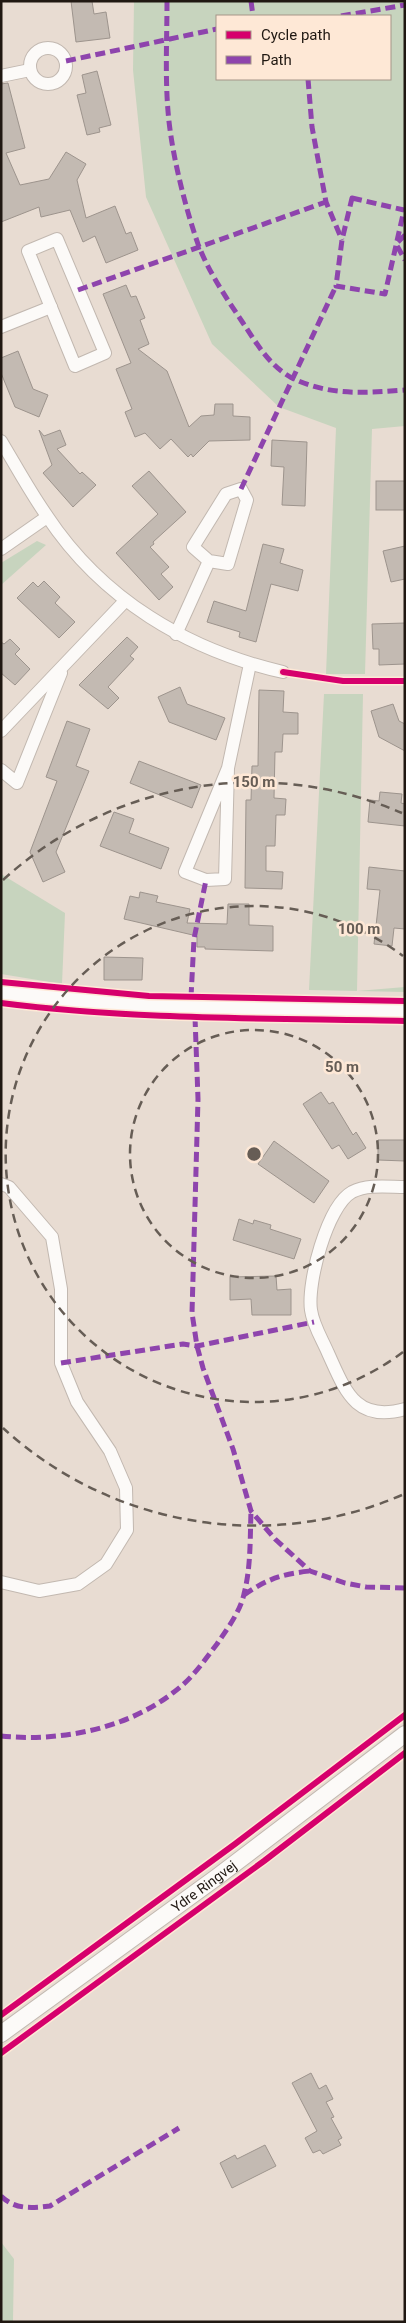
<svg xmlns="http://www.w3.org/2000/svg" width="406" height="2323" font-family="Roboto,sans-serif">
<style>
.green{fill:#c7d4be;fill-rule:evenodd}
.building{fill:#c3bab2;stroke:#9d948d}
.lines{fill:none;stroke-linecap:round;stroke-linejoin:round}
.minor-casing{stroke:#c2b8b0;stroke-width:14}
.tertiary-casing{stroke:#c2b8b0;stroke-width:18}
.minor{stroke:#fcfaf8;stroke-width:12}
.tertiary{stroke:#fcfaf8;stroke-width:16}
.quiet{stroke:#8e44ad;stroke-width:5;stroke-dasharray:10 5;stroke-linecap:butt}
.cycleway-casing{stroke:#fee8d6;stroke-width:9}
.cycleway{stroke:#d6006c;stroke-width:6}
.ring{fill:none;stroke:#665d55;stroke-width:2.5;stroke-dasharray:9 6}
.labels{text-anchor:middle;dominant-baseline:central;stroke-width:5;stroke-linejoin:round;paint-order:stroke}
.street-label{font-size:14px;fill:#201812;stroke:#fee8d6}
.centre{fill:#665d55;stroke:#fee8d6;stroke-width:2.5}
.ring-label{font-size:15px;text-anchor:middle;font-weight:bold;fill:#665d55;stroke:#fee8d6;stroke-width:5;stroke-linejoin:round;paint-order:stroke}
</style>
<rect width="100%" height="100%" fill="#e8dcd2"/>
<g class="green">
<path d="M134,1H405V426L372,429L365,674H326L336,428L279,407L212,344L146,197L133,70ZM390,16V79H217V16Z"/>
<path d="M37,541L46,545L1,585V563Z"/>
<path d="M324,694H363L357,991L405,987V992L309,990Z"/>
<path d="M1,874L65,913L62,984L1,974Z"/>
<path d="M1,2242L14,2259L13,2322H1Z"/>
</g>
<g class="building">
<path d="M71,1H92L94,14L106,12L110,38L76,42Z"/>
<path d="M97,71L111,125L99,128L100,132L87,135L77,95L86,93L82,75Z"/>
<path d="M8,83L25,148L6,153L20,185L49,179L66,152L86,164L77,180L86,218L115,206L126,234L131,232L138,250L106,263L95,236L83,242L70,210L41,217L39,207L1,222V84Z"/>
<path d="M126,285L131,297L136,296L145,318L140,320L149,344L138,349L167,371L189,427L201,416L214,415L215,404H233V416L250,417V440L209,441L193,457L191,454L188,457L171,439L160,449L145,433L135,437L125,412L132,409L116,369L131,363L103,294Z"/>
<path d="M18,351L33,389L48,395L39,417L15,407L1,373V358Z"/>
<path d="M39,430L44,436L60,430L66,445L57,449L80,474L82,472L96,485L73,507L43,473L52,465Z"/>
<path d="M272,440L307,442L305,506L282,505L284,467L271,466Z"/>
<path d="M149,471L186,512L153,542L154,544L150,547L169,567L161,574L173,587L159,600L116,553L158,514L132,486Z"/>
<rect x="376" y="481" width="29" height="29"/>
<path d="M263,544L284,549L280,563L303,570L298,591L271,584L256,642L239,637L240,632L207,622L214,601L246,611Z"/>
<path d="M405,546V579L391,582L383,551Z"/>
<path d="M44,581L60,597L55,603L75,622L59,638L17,598L33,582L38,587Z"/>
<path d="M405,623V664L379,665V649H373L372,624Z"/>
<path d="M127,637L138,647L130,656L134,659L108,687L119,698L108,709L79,685Z"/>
<path d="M10,639L20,649L15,654L30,669L15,685L1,673V642L4,644Z"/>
<path d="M180,687L187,704L225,718L216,740L169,722L158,697Z"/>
<path d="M259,690L284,691L283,712L298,713V734H283L282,752H275L274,798L286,799L285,815H276L275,846H266V871L283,872L282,889L245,888L246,800H251L252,766H258Z"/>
<path d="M393,704L399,721L405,724V751L379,737L371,711Z"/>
<path d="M67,721L90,729L76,766L89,771L56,852L65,872L43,882L30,852L57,781L46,777Z"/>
<path d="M139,761L201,785L192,808L130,783Z"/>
<path d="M380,792L402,794L401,803L405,804V826L368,822L370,800L379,801Z"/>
<path d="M114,812L134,819L129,833L169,848L161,869L100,846Z"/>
<path d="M369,867L405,871V929L394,928L392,946L374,944L380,890L367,889Z"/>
<path d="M140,892L158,896L156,902L190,909L187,923L227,924L228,904H249V925L273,926V951L205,949V947H197V936L124,919L130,896L139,898Z"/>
<path d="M104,957L143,958L142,980H104Z"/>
<path d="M321,1092L329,1104L333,1102L353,1135L356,1132L366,1148L348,1159L339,1145L332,1149L303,1104Z"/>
<path d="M378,1140H405V1161L378,1160Z"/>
<path d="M274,1141L329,1181L314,1203L258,1164Z"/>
<path d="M239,1219L253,1224L254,1220L271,1225L270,1229L301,1239L294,1259L233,1240Z"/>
<path d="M276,1276L277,1290L291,1289V1315H252L251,1299L230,1300V1277Z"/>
<path d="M311,2073L319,2089L326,2085L333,2099L326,2102L334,2117L331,2118L342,2138L338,2140L341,2145L323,2154L320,2150L313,2153L305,2138L317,2131L292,2083Z"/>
<path d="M265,2145L276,2166L232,2188L220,2163L235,2155L237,2159Z"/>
</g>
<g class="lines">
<defs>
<g id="minor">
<circle cx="48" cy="66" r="18"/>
<path d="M1,76L30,70"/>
<path d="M57,239L105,353L75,366L28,251Z"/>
<path d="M1,327L51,307"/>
<path d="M1,441C16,466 30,492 47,516C102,599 187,650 283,672"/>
<path d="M1,549L47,517"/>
<path d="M176,634L209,561L228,564L247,500L241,489L226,494L193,547L209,561"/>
<path d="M1,731L125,601"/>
<path d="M228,768L185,872L206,880L225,879L228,768L250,664"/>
<path d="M1,770L17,783L61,673"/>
<path d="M1,1184L9,1187L52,1237L61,1289V1363L77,1402L110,1451L126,1488L127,1530L106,1564L78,1584L39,1591L1,1582"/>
<path d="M405,1187C388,1187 368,1184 352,1192C327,1206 307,1283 311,1310C313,1325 322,1339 328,1353C345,1390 355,1423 405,1409"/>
</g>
<g id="tertiary">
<path d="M1,994L176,1008L405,1011"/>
<path id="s1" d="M1,2034L217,1877L405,1734"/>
</g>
</defs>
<use href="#minor" class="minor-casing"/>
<use href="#tertiary" class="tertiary-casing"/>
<use href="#minor" class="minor"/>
<use href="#tertiary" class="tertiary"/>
<g class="quiet">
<path d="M167,1C167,38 165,75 168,111C171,151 185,207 198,244C208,271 227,299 243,323C257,344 270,367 294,379C331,396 365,393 405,390"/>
<path d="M251,1L253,16"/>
<path d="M341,16L405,5"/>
<path d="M66,61L217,29"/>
<path d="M308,79L312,127L326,202L342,240"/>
<path d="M352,198L404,210L385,294L336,286L342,240Z"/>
<path d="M405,235L396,244L405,260"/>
<path d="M78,290L326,202"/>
<path d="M241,489L336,286"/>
<path d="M191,997L194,939L206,880"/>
<path d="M195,1017L198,1099L192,1313L197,1346L203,1368L233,1449L251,1511L275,1539L310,1571L345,1583L366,1587L405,1588"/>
<path d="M61,1363L183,1344L197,1346L314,1322"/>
<path d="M244,1595C267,1579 282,1574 310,1571"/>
<path d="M1,1736C60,1742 127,1729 174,1692C192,1679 204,1661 217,1644C227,1629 240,1612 244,1594C251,1567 250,1538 251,1511"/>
<path d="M1,2196C15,2210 32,2208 50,2206L179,2128"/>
</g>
<defs>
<g id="cycleway">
<path d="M283,672L343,681H405"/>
<path d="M1,982L149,996L405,1001"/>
<path d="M1,1003C135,1020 270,1018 405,1021"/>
<path d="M1,2015L235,1844L405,1715"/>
<path d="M1,2053L264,1861L405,1753"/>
</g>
</defs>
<use href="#cycleway" class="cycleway-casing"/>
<use href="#cycleway" class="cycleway"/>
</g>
<g class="ring">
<circle cx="254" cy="1154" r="124"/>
<path d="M403 1352A248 248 0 1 1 403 956"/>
<path d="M402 1495A372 372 0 0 1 3 1428M3 880A372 372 0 0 1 402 813"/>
</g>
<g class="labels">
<g class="street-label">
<text stroke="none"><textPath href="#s1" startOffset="251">Ydre Ringvej</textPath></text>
</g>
</g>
<circle cx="254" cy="1154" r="8" class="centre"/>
<g class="ring-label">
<text x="254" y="787">150 m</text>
<text x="359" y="934">100 m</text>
<text x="342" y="1072">50 m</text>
</g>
<rect width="406" height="2323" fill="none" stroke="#201812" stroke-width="5"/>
<rect x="216" y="15" width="175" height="65" fill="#fee8d6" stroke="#a59588"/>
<rect x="226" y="31" width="25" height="8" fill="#d6006c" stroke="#a59588"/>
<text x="261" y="40" font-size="15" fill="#201812">Cycle path</text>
<rect x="226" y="56" width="25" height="8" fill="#8e44ad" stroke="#a59588"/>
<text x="261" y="65" font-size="15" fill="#201812">Path</text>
</svg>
